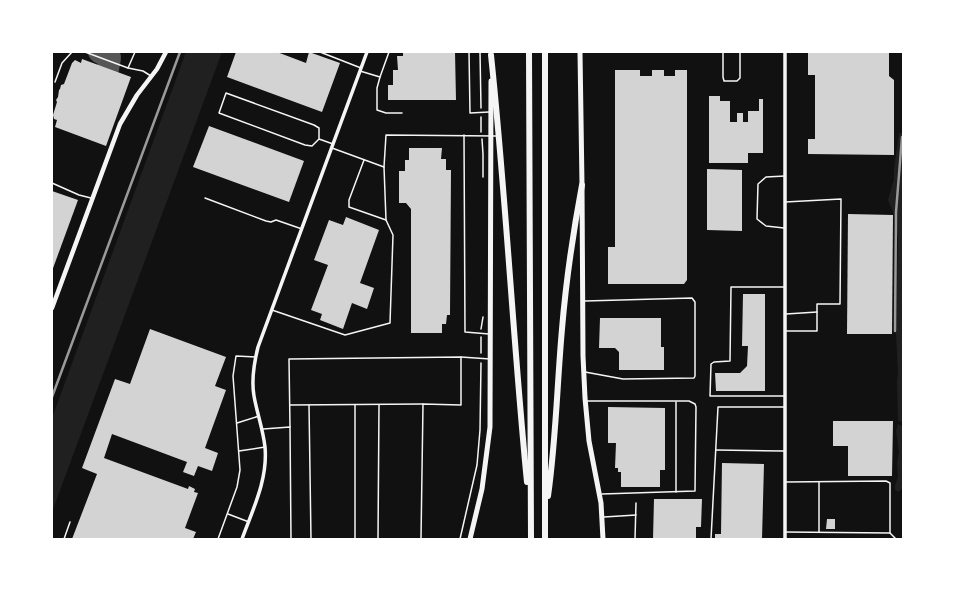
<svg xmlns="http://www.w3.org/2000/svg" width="955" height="591" font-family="Inter,sans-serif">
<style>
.green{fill:#202020}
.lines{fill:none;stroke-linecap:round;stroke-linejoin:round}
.taxiway{stroke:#565656;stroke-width:22}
.building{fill:#d3d3d3}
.path{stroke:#f5f5f5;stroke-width:1.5}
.service{stroke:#f5f5f5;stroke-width:1.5}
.minor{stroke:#f5f5f5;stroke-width:3.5}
.tertiary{stroke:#f5f5f5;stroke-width:4.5}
.secondary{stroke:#f5f5f5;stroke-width:5}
.motorway{stroke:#f5f5f5;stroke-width:6}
.rail{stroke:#9a9a9a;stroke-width:2.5}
</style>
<rect width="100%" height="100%" fill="#111"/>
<g class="green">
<path d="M186,52H222L52,512V418Z"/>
<path d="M899,133H903V422L898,421L897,381L898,374L896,334L898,238L893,212L888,200L894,179V168Z"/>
<path d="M898,424L903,426V461L902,472L903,476V488L898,492L895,489V486L898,476L897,462L899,452L896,431Z"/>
</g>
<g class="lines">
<path class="taxiway" d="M99,52L110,58L108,69"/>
</g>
<g class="building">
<path d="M236,52H277L306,63L309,52L340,63L322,112L227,77Z"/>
<path d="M403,52H455L456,100H388V85H393V70H398L397,56H403Z"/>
<path d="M808,52H889V76L894,80V155L808,154V139H815V75H808Z"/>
<path d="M82,59L131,77L106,146L55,127L57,120L54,119L53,115L57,102L56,100L58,97L59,90L60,89L61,85L64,84L72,63L75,60L81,63Z"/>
<path d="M615,70H640V76H652V70H664V76H675V70H687V280L684,284H608V247H615Z"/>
<path d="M709,96H720V101H730V122H737V113H743V122H748V111H759V99H763V153H748V163H709Z"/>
<path d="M209,126L304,161L289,202L193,167Z"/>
<path d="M409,148H442L441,159H446V170H451L450,315H447L446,324H442V333H411V209L406,203H399V171H405V160H409Z"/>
<path d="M707,169L742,170V231L707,230Z"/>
<path d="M52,191L78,200L52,271Z"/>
<path d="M848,214L893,215L892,334H847Z"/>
<path d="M346,217L379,230L360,283L374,288L367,309L352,303L343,329L320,320L322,314L311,310L328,265L314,260L329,220L343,225Z"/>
<path d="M743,294H765V391H716L715,373H740L747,366L748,346H742Z"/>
<path d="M600,318H661V347H664V370H619V352L615,348H599Z"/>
<path d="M150,329L226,357L215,386L226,390L205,448L218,453L212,471L198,466L194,476L183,472L187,462L112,434L104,458L188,489L189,486L195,489L194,492L198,493L185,528L196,532L193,539H72L97,474L82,468L115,379L130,384Z"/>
<path d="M608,407L665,408V470H660V487H621V472H618V468H615L616,443H608Z"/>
<path d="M833,421H893L892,476H848V446H833Z"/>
<path d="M722,463L764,464L762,539H715V534H721Z"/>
<path d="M654,499H702L701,527H696V539H653Z"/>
<path d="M827,519H835V529H826Z"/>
</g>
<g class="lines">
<g class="path">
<path d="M480,52L481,108"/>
<path d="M481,117V132"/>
<path d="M482,139L483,154V177"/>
<path d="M481,329L483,317"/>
<path d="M481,337V353"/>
<path d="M460,539L477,465L480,430L481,363"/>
</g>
<g class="service">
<path d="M85,52L128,68L143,71L151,76"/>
<path d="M320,52L361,68"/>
<path d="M469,52L470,113L489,112"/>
<path d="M723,52V77L724,81H737L740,78V52"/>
<path d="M128,68L135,52"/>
<path d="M360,71L380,77L377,88V110L386,113H402"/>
<path d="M380,77L389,52"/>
<path d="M55,82L62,63L72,52"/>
<path d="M464,135L465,332L489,334"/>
<path d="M319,139L312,146L305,145L219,113L226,93L314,125L319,128V139L333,144"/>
<path d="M332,148L384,167L386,135L496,136"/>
<path d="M364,160L349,200V207L386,220"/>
<path d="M52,183L79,195L91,198"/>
<path d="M205,198L266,221L271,222L276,220L302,229"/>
<path d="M785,202L841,199L840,304H817V331H786"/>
<path d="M784,228L766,226L757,219L758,184L766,177L785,176"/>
<path d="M585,301L692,298L695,302V376L694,378L623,379L585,372"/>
<path d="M272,310L345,335L390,323L393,235L386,220L384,167"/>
<path d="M786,314L817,312"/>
<path d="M461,357L490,359"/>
<path d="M784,396H710L711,364L714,362L730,361L731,287H784"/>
<path d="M586,401H689L695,404L696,407L695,491L602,494"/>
<path d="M290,405L423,404"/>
<path d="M309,405L311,539"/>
<path d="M237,423L259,416"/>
<path d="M290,427L289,359L461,357V405L423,404L421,539"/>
<path d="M263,429L290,427L291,539"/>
<path d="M716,450L784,451"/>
<path d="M239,451L265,447"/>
<path d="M819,482V532"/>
<path d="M676,492V402"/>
<path d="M228,514L249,522"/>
<path d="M604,517L636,515"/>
<path d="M785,532L890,533V483L886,481L786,482"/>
<path d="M890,533L896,539"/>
<path d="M64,539L70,522"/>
<path d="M218,539L237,487L240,470L233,376L236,356L256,357"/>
<path d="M355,539V405"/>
<path d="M378,539L379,405"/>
<path d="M635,539L636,503"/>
<path d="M711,539L718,407H784"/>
</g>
<g class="minor">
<path d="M242,539C253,509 268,479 265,447C263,429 257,413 254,396C251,379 254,363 258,347L367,52"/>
<path d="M785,539V52"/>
</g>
<path class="tertiary" d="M52,308L120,124L137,95L157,69L166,52"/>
<g class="secondary">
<path d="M580,52L582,185L583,356L585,398L589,441L601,503L603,539"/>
<path d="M470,539L482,489L490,427L491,81"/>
</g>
<g class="motorway">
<path d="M529,52L531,539"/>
<path d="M545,52V539"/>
<path d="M491,55C506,197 513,340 527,482"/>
<path d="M548,496C556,440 557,385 562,329C566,281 573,233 582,185"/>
</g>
<g class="rail">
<path d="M895,331L896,212L902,137"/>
<path d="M52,397L180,52"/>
</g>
</g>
<rect width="955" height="591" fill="none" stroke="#ffffff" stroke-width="106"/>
</svg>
